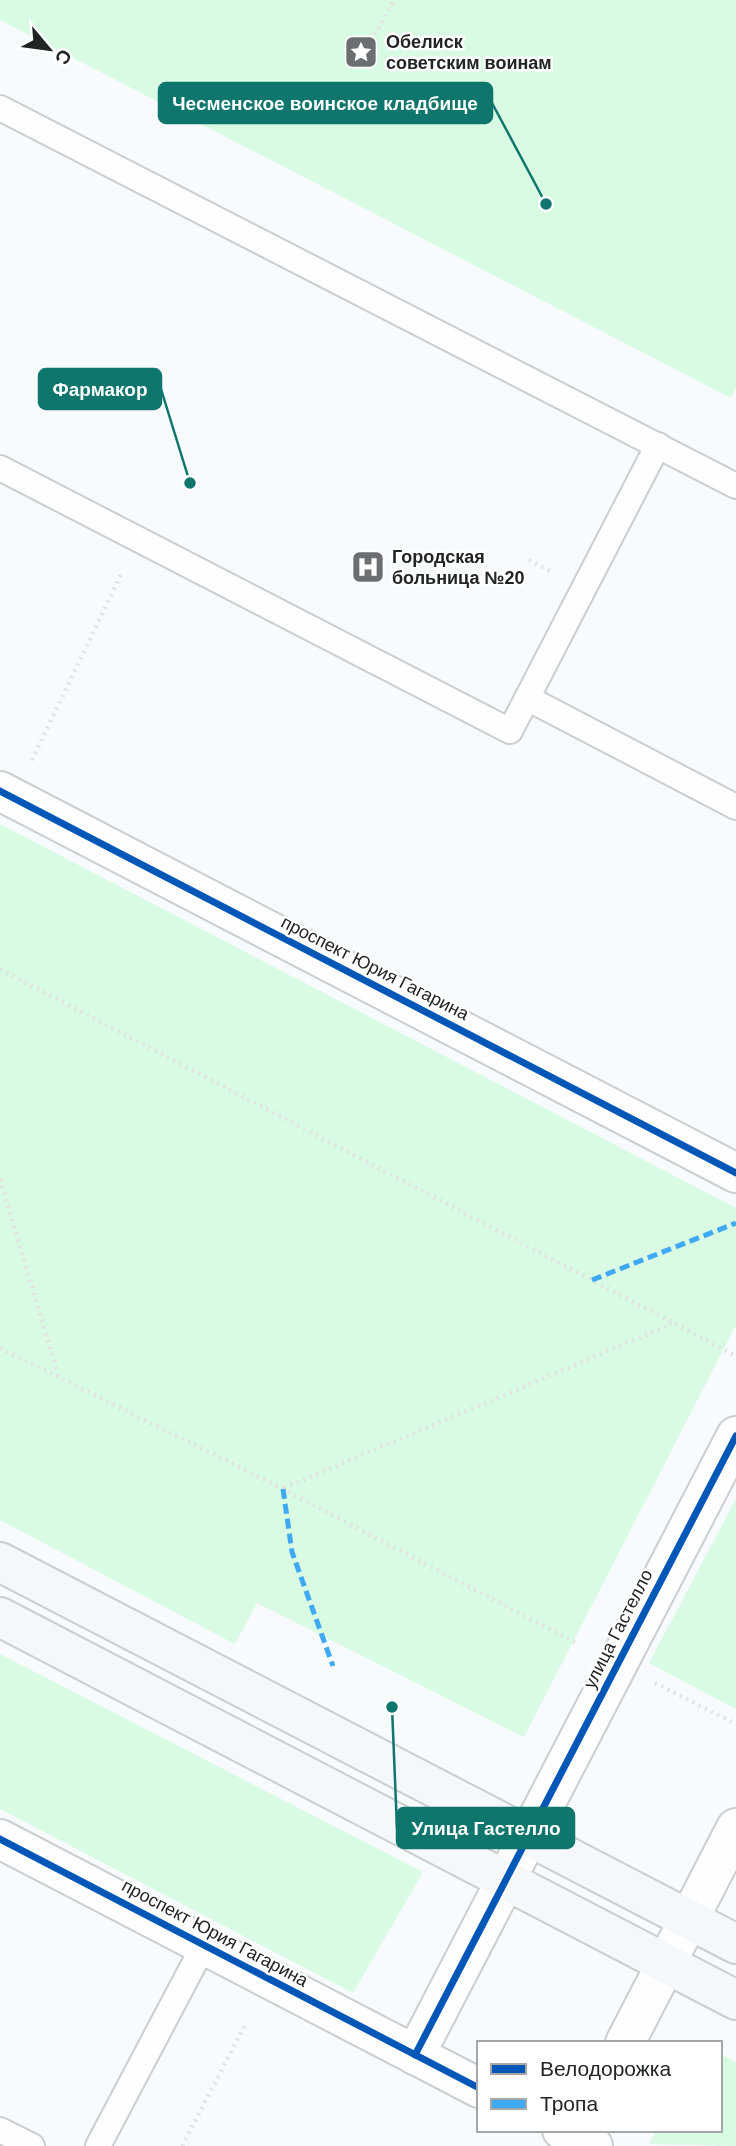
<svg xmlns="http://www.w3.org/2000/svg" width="736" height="2146" font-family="Helvetica,sans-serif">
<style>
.green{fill:#d9fae3}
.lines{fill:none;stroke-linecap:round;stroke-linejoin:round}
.service-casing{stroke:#cbcecf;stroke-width:28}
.minor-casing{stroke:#cbcecf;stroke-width:42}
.secondary-casing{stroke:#cbcecf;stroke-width:42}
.path{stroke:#e1e2e3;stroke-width:4.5;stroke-dasharray:2 5;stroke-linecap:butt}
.service{stroke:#fefeff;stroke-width:24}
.minor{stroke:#fefeff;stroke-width:38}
.secondary{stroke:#f5f8fa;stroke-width:38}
.quiet{stroke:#3fa9f5;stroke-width:5;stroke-dasharray:10 5;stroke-linecap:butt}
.cycleway-casing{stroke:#fff;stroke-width:11}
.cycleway{stroke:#0057b8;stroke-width:7}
.labels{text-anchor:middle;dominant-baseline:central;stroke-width:5;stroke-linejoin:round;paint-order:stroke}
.poi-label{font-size:18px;font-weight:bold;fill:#212425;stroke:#fff;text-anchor:start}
.street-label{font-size:18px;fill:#212425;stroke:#fff}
.leader{fill:none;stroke:#0f766e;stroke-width:2.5}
.callout-dot{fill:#0f766e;stroke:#fff;stroke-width:2.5}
.callout{fill:#0f766e;stroke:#0f766e;stroke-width:2.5}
.callout-label{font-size:19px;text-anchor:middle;font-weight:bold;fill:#fff}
</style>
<rect width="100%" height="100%" fill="#f7fbfd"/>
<g class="green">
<path d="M0,0H736V388L731,398L0,20Z"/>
<path d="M0,824L736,1208V1325L524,1737L257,1603L235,1644L0,1520Z"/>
<path d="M736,1499V1709L649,1663Z"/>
<path d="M0,1654L423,1872L353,1993L0,1809Z"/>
<path d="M720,2054L736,2062V2146L649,2144L657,2130H720Z"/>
</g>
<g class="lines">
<defs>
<g id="service">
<path d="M0,108L736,486"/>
<path d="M0,468L510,731L658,445"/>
<path d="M527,698L736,807"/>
<path d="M0,2130L32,2146"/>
<path d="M98,2146L204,1945"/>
</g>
<g id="minor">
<path d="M0,791L736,1173"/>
<path d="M0,1839L479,2088"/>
<path d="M625,2043L736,1828"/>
<path d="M415,2055L736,1436"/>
<path d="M562,2130L593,2146"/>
</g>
<g id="secondary">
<path d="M0,1562L736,1944"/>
<path d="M0,1617L736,2000"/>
</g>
</defs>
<use href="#service" class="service-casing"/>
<use href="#minor" class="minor-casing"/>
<use href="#secondary" class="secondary-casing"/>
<g class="path">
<path d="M368,47L394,0"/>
<path d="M529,560L550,571"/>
<path d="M32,760L122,572"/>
<path d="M0,969L736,1356"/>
<path d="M0,1179L59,1378"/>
<path d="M0,1348L283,1489L578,1644"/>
<path d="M284,1488L672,1324"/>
<path d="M655,1683L736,1724"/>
<path d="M182,2146L245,2025"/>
</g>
<use href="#service" class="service"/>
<use href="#minor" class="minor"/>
<use href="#secondary" class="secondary"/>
<g class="quiet">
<path d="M592,1280L736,1223"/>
<path d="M283,1489L292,1552L333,1666"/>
</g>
<defs>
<g id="cycleway">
<path d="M0,791L736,1173"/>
<path d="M0,1839L479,2088"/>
<path d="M415,2055L736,1436"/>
</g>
</defs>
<use href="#cycleway" class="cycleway-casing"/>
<use href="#cycleway" class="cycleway"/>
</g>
<defs>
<symbol id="sight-square" viewBox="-11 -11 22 22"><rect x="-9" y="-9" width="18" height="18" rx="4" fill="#6c6f71" stroke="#fff"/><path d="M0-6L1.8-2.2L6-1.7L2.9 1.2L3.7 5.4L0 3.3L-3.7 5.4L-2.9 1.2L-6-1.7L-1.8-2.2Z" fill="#fff"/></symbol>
<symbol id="hospital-square" viewBox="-11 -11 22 22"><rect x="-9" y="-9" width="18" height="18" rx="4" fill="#6c6f71" stroke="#fff"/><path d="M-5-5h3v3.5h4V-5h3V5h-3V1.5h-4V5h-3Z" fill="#fff"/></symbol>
</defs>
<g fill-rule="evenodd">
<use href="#sight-square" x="342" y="33" width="38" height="38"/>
<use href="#hospital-square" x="349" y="548" width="38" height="38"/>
</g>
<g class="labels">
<g class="poi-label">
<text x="386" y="42">Обелиск<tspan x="386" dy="21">советским воинам</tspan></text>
<text x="392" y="557">Городская<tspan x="392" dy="21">больница №20</tspan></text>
</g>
<g class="street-label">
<text transform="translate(375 968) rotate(27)">проспект Юрия Гагарина</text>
<text transform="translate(618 1629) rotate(-63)">улица Гастелло</text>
<text transform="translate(215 1933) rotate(28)">проспект Юрия Гагарина</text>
</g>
</g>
<path class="leader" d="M546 204L492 103M190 483L161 389M392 1707L397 1828"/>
<g class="callout-dot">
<circle cx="546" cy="204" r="7"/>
<circle cx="190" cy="483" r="7"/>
<circle cx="392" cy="1707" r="7"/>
</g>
<g class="callout">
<rect x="159" y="83" width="333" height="40" rx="7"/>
<rect x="39" y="369" width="122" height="40" rx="7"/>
<rect x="397" y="1808" width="177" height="40" rx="7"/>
</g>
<g class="callout-label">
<text x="325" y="110">Чесменское воинское кладбище</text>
<text x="100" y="396">Фармакор</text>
<text x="486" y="1835">Улица Гастелло</text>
</g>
<rect x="477" y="2041" width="245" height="91" fill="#ffffff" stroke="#a6a7a8" stroke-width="2"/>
<rect x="491" y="2064" width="35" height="10" fill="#0057b8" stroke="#a6a7a8" stroke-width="2"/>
<text x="540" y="2076" font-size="21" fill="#212425">Велодорожка</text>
<rect x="491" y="2099" width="35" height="10" fill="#3fa9f5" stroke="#a6a7a8" stroke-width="2"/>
<text x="540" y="2111" font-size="21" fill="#212425">Тропа</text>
<g transform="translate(49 49) rotate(119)" stroke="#ffffff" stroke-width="5" paint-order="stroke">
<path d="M0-5L12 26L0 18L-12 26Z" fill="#212425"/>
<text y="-10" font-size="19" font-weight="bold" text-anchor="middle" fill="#212425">С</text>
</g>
</svg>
